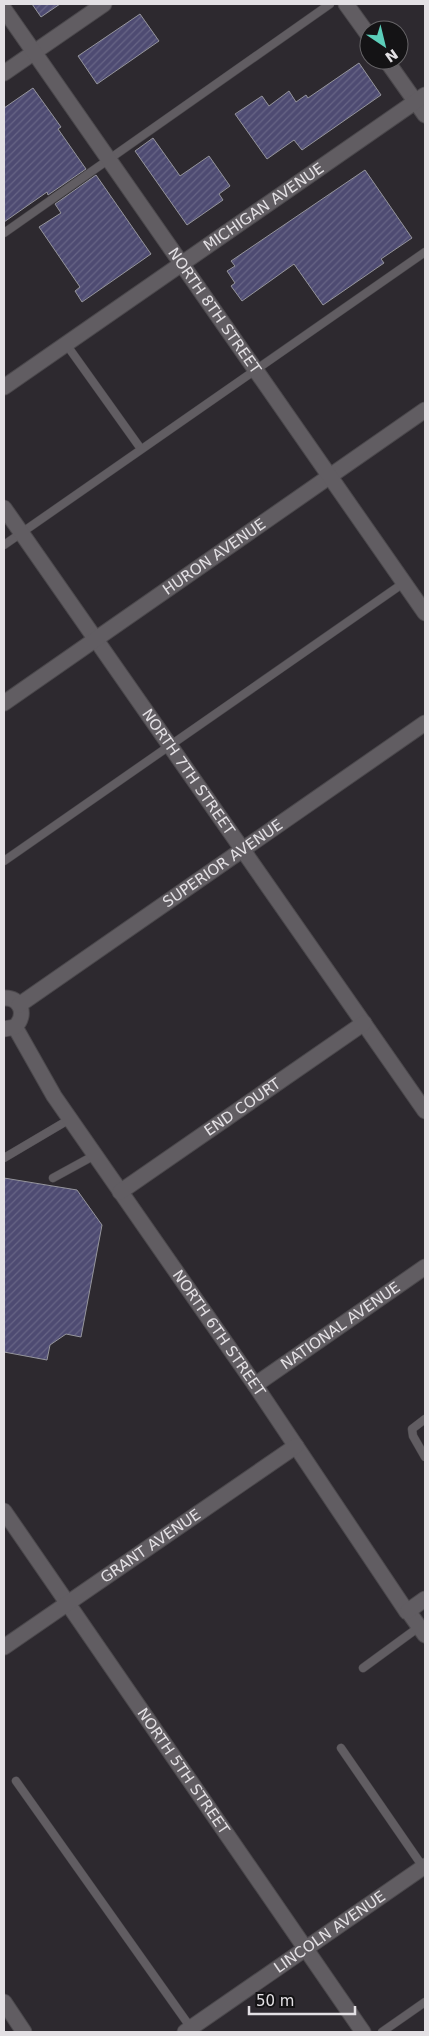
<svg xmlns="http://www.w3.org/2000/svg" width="429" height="2036" font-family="'DejaVu Sans',sans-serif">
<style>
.building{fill:url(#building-hatch);stroke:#95959c}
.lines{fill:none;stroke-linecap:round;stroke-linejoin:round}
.lane-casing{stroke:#4b484c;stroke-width:9}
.street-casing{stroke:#4b484c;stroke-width:17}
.secondary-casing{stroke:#4b484c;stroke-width:17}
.lane{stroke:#615d62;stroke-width:8}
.street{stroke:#615d62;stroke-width:15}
.secondary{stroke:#615d62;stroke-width:15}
.labels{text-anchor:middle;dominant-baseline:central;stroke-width:4;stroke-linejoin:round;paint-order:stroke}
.street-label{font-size:15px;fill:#e3e0e4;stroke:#141315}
</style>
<defs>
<pattern id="building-hatch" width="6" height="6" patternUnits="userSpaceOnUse" patternTransform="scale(1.25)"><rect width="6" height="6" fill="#4e4b72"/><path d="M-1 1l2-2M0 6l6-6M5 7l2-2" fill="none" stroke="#676586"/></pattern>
</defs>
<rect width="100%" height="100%" fill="#2d292f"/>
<g class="building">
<path d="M32,4H60L41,17Z"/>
<path d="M140,14L159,41L97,84L78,56Z"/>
<path d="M359,63L381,95L302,150L294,140L267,159L235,114L262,96L269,106L289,91L296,102L306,95L308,98Z"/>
<path d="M33,88L61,127L58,129L86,169L48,195L47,192L4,222V108Z"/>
<path d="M153,138L180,176L209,156L230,186L219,194L223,200L187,225L135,151Z"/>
<path d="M365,170L412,238L381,259L384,263L323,305L294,264L242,301L231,286L235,283L227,271L235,266L231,261Z"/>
<path d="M96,175L151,254L82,302L75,291L80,287L39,227L61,213L55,204Z"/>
<path d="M4,1178L77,1190L102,1225L81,1337L66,1334L50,1345L47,1360L4,1352Z"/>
</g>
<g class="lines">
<defs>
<g id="lane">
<path d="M4,233L330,4"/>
<path d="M66,344L141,449"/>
<path d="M4,545L425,252"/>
<path d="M4,861L405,582"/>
<path d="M4,1158L70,1119"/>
<path d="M53,1178L95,1155"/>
<path d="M425,1419L412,1429L413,1436L425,1457"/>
<path d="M363,1668L419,1627"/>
<path d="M341,1748L423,1867"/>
<path d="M16,1781L191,2028"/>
<path d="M382,2032L425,2002"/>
</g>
<g id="street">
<path d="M346,4L369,36"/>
<path d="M386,60L425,115"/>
<path d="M4,73L104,4"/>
<path id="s1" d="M4,508L425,1111"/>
<path id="s2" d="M4,703L425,410"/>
<path id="s3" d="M15,1027L54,1096L255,1385L407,1612L408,1611L425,1635"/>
<path id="s4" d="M120,1192L364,1023"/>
<path id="s5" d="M255,1385L425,1267"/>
<path id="s6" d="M4,1511L363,2032"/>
<path d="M408,1611L425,1599"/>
<path id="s7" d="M4,1647L296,1446"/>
<path d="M4,2002L24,2032"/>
<path id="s8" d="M185,2032L425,1866"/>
</g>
<g id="secondary">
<path id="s9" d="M4,9L425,613"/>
<path id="s10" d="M4,387L425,95"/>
<path d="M4,998C21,997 27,1015 15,1027L4,1029"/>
<path id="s11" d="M19,1005L425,723"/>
</g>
</defs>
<use href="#lane" class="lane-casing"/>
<use href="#street" class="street-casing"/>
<use href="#secondary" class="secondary-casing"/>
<use href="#lane" class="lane"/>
<use href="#street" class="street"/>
<use href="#secondary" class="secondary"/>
</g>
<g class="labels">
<g class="street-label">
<text stroke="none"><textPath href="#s10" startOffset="316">MICHIGAN AVENUE</textPath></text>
<text stroke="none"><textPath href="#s9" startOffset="368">NORTH 8TH STREET</textPath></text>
<text stroke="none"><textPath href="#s2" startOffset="256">HURON AVENUE</textPath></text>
<text stroke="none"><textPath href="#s1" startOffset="322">NORTH 7TH STREET</textPath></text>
<text stroke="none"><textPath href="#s11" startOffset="248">SUPERIOR AVENUE</textPath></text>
<text stroke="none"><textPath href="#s4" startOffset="149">END COURT</textPath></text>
<text stroke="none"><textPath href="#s5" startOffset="104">NATIONAL AVENUE</textPath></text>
<text stroke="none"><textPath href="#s3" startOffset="368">NORTH 6TH STREET</textPath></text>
<text stroke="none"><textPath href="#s7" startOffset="178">GRANT AVENUE</textPath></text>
<text stroke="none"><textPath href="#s6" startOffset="316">NORTH 5TH STREET</textPath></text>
<text stroke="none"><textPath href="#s8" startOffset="176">LINCOLN AVENUE</textPath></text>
</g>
</g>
<rect width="429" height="2036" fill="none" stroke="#e3e0e4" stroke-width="10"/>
<g transform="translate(384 45) rotate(145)"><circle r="24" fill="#141315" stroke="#676568"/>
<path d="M0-4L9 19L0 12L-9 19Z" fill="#5cceba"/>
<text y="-8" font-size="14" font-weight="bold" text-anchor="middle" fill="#e3e0e4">N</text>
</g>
<path d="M249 2006v8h106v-8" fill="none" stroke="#e3e0e4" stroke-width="2.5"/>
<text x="256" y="2006" font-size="15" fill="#e3e0e4" stroke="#141315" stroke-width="4" paint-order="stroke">50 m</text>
</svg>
